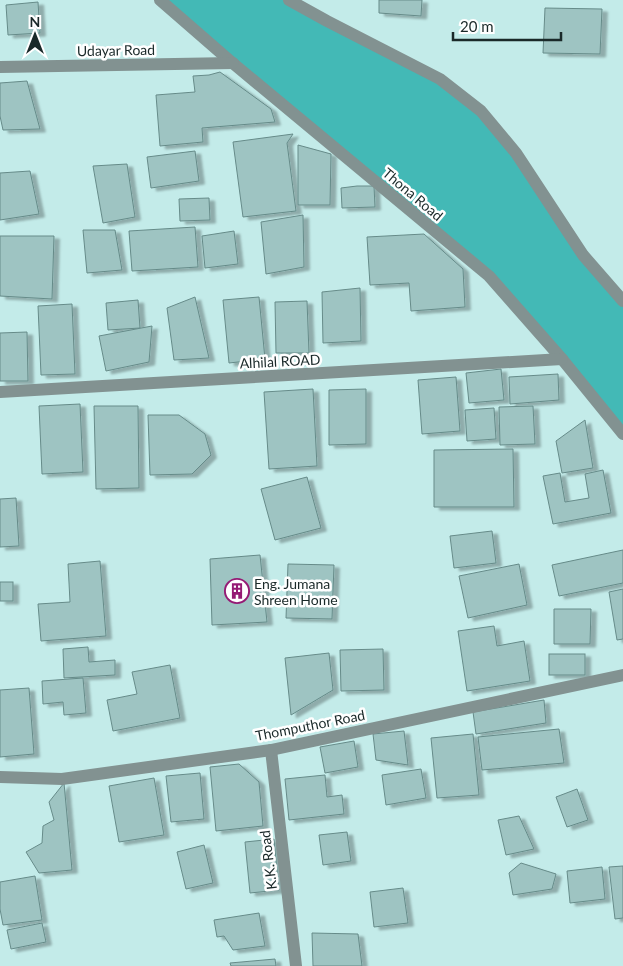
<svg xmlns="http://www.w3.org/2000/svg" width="623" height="966" font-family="Lato,sans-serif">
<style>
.water{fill:#43b9b6}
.building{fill:#9ec4c2;stroke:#668b89;filter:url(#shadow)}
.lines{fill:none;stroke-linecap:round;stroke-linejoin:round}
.minor{stroke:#829291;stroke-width:12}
.labels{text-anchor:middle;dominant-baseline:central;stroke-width:5;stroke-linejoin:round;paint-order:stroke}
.street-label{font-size:14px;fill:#1a2929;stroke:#fff}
.poi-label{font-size:14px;fill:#1a2929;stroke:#fff;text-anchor:start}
</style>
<defs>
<filter id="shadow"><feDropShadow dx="5.5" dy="3" stdDeviation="1" flood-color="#0004"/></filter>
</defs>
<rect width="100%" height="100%" fill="#c3ebe9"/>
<path class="water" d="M160,0H286L440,79L481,111L623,304V434L489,276Z"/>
<g class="building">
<path d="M379,0H422L421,16L379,13Z"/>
<path d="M38,2L40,33L8,35L6,5Z"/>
<path d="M545,8L602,9L600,54L543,53Z"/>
<path d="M220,72L271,109L275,122L202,128L203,142L160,146L156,95L195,92L193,76L209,75Z"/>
<path d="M27,81L40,129L3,130L0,116V83Z"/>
<path d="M293,134L287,143L296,211L243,217L233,142Z"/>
<path d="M298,145L331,154L330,205H298Z"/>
<path d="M195,151L199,181L151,188L147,157Z"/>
<path d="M127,164L135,217L103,223L93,166Z"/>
<path d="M30,171L39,214L0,220V173Z"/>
<path d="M357,186H374L375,207L342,208L341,188Z"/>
<path d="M209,198L210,220L180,221L179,199Z"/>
<path d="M303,215L304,267L266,274L261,222Z"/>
<path d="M195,227L198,267L132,271L129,231Z"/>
<path d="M83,230H115L122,270L87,273Z"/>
<path d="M234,231L238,264L205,268L202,236Z"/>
<path d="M424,234L463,269L465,307L411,311L409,283L370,285L367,237Z"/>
<path d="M0,236H54L52,299L0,296Z"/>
<path d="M360,288L361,341L323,343L322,292Z"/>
<path d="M195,297L209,358L174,360L167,308Z"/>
<path d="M259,297L265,359L229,363L223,300Z"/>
<path d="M138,300L140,328L108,330L106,303Z"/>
<path d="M307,301L309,353H276L275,302Z"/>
<path d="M72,304L75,374L41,375L38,306Z"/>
<path d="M152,326L149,362L106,371L99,336Z"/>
<path d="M27,332L28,381H0V333Z"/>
<path d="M501,369L504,400L469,403L466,373Z"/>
<path d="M558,374L559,400L510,404L509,377Z"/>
<path d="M456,377L460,431L422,434L418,380Z"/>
<path d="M313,389L317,466L269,469L264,392Z"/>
<path d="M366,389V444L329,445V390Z"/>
<path d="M80,404L83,472L42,474L39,406Z"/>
<path d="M94,406H138L139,488L96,489Z"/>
<path d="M533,406L535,444L500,445L499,407Z"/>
<path d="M494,408L496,439L467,441L465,410Z"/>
<path d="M148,415H179L205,434L211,455L192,474L150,475Z"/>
<path d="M585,420L593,468L562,473L556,441Z"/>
<path d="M513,449L514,507H434V450Z"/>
<path d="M603,470L611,513L553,524L543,476L560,473L565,502L589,498L585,474Z"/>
<path d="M307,477L321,528L275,540L261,489Z"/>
<path d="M16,498L19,546L0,547V499Z"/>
<path d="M492,531L496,563L454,568L450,536Z"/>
<path d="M623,550V583L559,596L552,565Z"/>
<path d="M260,555L267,622L212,625L210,559Z"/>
<path d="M100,561L106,636L41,641L38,604L70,602L68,564Z"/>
<path d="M288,564L334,565L332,619L286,618Z"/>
<path d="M519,564L527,605L468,618L459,576Z"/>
<rect x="0" y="582" width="13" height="19"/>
<path d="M623,589V639L617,640L609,592Z"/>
<path d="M554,609H591L590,644H554Z"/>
<path d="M494,626L497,646L524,641L530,681L467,691L458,631Z"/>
<path d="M88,647L89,662L115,660V675L64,678L63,649Z"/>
<path d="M383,649L384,690L341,691L340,650Z"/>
<path d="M329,653L333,690L291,715L285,658Z"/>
<rect x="549" y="654" width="36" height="21"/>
<path d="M170,665L180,718L113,731L107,700L137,694L132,672Z"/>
<path d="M83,678L86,713L64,715L63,702L43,704L42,681Z"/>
<path d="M29,688L34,754L0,757V690Z"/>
<path d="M544,700L546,723L476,734L473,712Z"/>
<path d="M559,729L564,763L482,770L478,737Z"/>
<path d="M404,731L408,765L376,760L373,734Z"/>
<path d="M473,734L479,795L437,798L431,738Z"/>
<path d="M354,741L358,767L325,773L320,747Z"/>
<path d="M239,764L259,782L263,826L216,831L210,767Z"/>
<path d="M421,769L426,798L386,805L382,775Z"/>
<path d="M200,773L204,819L171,822L166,776Z"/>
<path d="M325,775L327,797L342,795L344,814L289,820L285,779Z"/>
<path d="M154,778L164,835L119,842L109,786Z"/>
<path d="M64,783L72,870L39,873L26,852L42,843L43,826L54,820L49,802Z"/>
<path d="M577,789L588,820L567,827L556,797Z"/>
<path d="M519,816L534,849L506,855L498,820Z"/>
<path d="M347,832L351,861L323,865L319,835Z"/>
<path d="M274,839L279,890L250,893L245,842Z"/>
<path d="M204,845L213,883L186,889L177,852Z"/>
<path d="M521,863L556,874L552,889L513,895L509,873Z"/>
<path d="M623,866V918L615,919L609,867Z"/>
<path d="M602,867L605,899L570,903L567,871Z"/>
<path d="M35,876L42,920L3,925L0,909V882Z"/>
<path d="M403,888L408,923L374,927L370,892Z"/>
<path d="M259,913L265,946L233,950L224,936L217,937L214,920Z"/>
<path d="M42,923L46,942L11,949L7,930Z"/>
<path d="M312,933L358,934L362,966H313Z"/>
<path d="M275,959L276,966H231L230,963Z"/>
</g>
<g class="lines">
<g class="minor">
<path d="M160,0L229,60L489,276L562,359L623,434"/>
<path d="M289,0L327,21L440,79L481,111L516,153L583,255L623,301"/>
<path d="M0,67L233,63"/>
<path d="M0,392L562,359"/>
<path d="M271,750L296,966"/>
<path d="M0,777L62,779L271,750L623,675"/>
</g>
</g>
<defs>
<symbol id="building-ring" viewBox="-11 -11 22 22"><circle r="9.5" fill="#fff" stroke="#951a74" stroke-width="1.5"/><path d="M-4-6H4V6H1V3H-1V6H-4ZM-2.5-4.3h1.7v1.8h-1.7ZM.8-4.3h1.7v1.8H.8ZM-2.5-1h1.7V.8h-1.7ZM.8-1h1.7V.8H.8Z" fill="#951a74"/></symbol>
</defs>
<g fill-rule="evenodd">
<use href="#building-ring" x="223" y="577" width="28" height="28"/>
</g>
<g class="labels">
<g class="street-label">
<text transform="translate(116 50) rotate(-1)">Udayar Road</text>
<text transform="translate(413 194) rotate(40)">Thona Road</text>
<text transform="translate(280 361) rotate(-3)">Alhilal ROAD</text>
<text transform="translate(310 725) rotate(-11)">Thomputhor Road</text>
<text transform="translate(268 860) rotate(-97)">K.K. Road</text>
</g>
<g class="poi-label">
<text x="254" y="583">Eng. Jumana<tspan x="254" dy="16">Shreen Home</tspan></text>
</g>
</g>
<g transform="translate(35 35)" stroke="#ffffff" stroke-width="4" paint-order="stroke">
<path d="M0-4L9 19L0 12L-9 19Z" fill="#1a2929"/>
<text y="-8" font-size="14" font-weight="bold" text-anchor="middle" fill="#1a2929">N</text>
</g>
<path d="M453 32v8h108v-8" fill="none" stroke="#1a2929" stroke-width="2.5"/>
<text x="460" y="32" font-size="15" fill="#1a2929" stroke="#ffffff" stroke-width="4" paint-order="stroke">20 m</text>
</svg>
